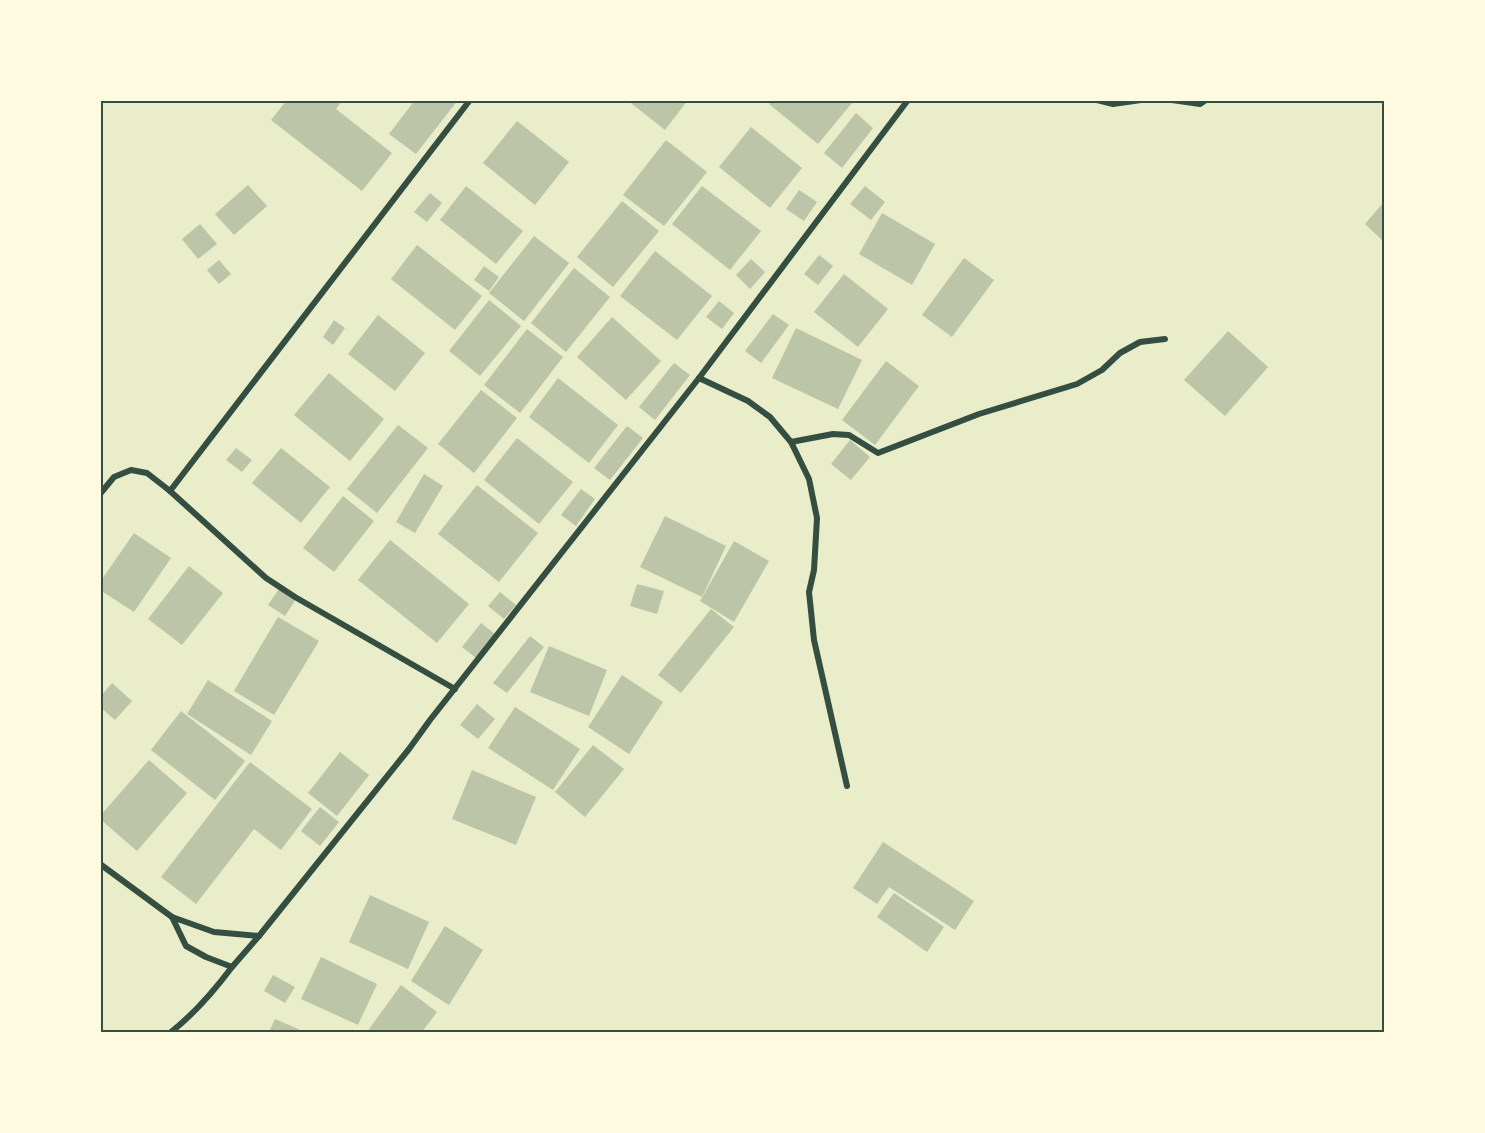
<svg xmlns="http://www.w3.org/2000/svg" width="1485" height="1133" font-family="Mulish,sans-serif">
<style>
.building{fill:#bcc5a7}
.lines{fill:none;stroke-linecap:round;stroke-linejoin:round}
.minor{stroke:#344e41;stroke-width:6}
.neatline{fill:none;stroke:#344e41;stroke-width:2}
</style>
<rect width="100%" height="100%" fill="#e9edc9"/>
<g class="building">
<path d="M287,100H342L336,109L392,153L362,191L271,120Z"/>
<path d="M415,100H458L416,154L389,134Z"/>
<path d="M627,100H688L665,130Z"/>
<path d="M772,100H849L852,103L818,144L769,104Z"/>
<path d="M856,113L873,128L842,168L824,153Z"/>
<path d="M517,121L569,162L535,205L483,163Z"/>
<path d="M751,127L802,168L770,208L719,167Z"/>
<path d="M666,140L707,172L664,226L623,195Z"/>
<path d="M248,185L267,206L234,235L215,214Z"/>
<path d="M466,186L523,231L496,264L440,220Z"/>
<path d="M702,186L761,231L730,270L672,224Z"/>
<path d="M865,186L885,202L871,220L850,204Z"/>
<path d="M799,190L817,202L804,221L786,209Z"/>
<path d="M430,193L442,203L427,222L414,212Z"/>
<path d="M622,201L659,231L613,287L577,257Z"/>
<path d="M1384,202V242L1365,224Z"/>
<path d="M882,213L935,244L912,285L859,254Z"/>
<path d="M200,224L217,244L198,259L182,239Z"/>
<path d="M534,236L569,263L524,321L489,293Z"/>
<path d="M417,245L482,296L455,330L391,279Z"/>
<path d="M655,251L712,296L677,340L620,296Z"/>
<path d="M819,255L833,266L818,285L804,274Z"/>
<path d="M964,258L994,280L952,337L922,315Z"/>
<path d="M751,259L765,272L750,289L736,275Z"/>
<path d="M219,260L231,274L219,284L207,270Z"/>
<path d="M484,266L499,277L489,291L474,280Z"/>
<path d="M574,268L610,297L566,352L531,323Z"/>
<path d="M844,274L888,309L858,347L814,312Z"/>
<path d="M489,300L521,326L480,376L449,351Z"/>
<path d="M719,301L734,313L722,329L706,317Z"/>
<path d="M773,314L789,325L761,363L745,351Z"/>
<path d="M378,315L425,353L395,391L348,354Z"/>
<path d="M612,317L661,361L626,400L577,357Z"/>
<path d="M334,320L345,328L333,345L323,337Z"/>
<path d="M796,328L862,360L838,409L772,378Z"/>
<path d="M527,329L563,357L520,413L484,385Z"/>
<path d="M1228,331L1268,367L1225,416L1184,380Z"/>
<path d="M886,361L919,386L875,445L842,420Z"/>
<path d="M674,363L690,375L655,420L639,407Z"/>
<path d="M329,373L384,419L350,461L294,415Z"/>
<path d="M558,378L618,425L589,463L529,417Z"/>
<path d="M481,390L517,418L474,473L438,444Z"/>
<path d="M398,425L428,448L377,513L347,489Z"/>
<path d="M627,426L643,438L610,480L594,468Z"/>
<path d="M517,438L573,482L539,524L484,480Z"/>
<path d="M850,440L870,457L851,480L831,464Z"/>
<path d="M236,448L252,460L242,472L226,460Z"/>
<path d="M281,448L330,487L301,523L252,483Z"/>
<path d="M424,474L443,486L415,533L396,522Z"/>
<path d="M477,485L538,533L499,582L438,534Z"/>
<path d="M581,489L595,499L576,526L561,515Z"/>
<path d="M343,496L374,521L334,572L303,548Z"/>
<path d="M665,516L726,546L702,597L640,567Z"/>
<path d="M134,533L171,558L134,612L100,590V582Z"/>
<path d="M390,540L469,604L437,643L358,580Z"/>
<path d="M734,541L769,561L734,622L700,601Z"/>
<path d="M189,566L223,593L182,645L148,619Z"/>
<path d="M637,584L664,591L657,614L630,606Z"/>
<path d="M279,589L296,599L285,616L268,605Z"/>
<path d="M500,592L516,605L504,619L488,606Z"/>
<path d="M711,609L734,627L681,693L658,675Z"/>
<path d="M278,617L319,641L274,715L234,691Z"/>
<path d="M481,623L495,634L476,658L462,647Z"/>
<path d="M530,636L544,647L507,693L493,683Z"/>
<path d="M549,646L607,670L589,716L530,692Z"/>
<path d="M622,675L663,702L629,754L588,727Z"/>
<path d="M208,680L272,721L251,755L187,714Z"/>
<path d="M112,683L132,701L115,720L100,707V697Z"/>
<path d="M477,704L495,719L478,739L460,725Z"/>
<path d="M515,707L580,749L553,790L488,748Z"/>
<path d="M181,711L245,761L215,800L151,750Z"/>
<path d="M593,745L624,769L585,817L555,792Z"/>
<path d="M340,752L369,775L337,816L308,793Z"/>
<path d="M149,760L187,793L137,851L100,819V816Z"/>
<path d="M250,762L312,809L281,850L254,829L196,904L161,877Z"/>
<path d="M472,770L536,797L516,845L452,819Z"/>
<path d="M320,807L339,822L320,846L301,831Z"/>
<path d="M883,842L974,901L955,930L889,887L877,904L853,888Z"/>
<path d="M894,893L944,927L927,952L877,917Z"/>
<path d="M370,895L429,922L408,969L349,942Z"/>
<path d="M445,926L483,950L449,1005L411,981Z"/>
<path d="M321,957L377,984L358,1025L301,999Z"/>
<path d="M273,975L295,987L285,1003L264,991Z"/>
<path d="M401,985L437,1012L422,1032H367Z"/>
<path d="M275,1019L305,1032H269Z"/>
</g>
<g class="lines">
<g class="minor">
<path d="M1097,100L1113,104L1141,100"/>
<path d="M1172,100L1200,104L1206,100"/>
<path d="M699,378L748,401L770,417L791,442L809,479L817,518L814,570L809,592L814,640L847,786"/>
<path d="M791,442L833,434L849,435L878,453L979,414L1077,384L1102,370L1120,353L1140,342L1165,339"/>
<path d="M170,491L470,100"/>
<path d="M100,494L114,477L131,470L147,473L170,491L266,578L295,597L455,689"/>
<path d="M100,864L172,917L214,932L259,936"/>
<path d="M172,917L186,946L206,957L232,967L259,936L409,749L430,720L699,378L908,100"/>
<path d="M171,1032C194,1014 214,991 232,967"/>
</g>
</g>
<rect width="1485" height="1133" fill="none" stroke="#fefae0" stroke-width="204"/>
<rect x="102" y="102" width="1281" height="929" class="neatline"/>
</svg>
